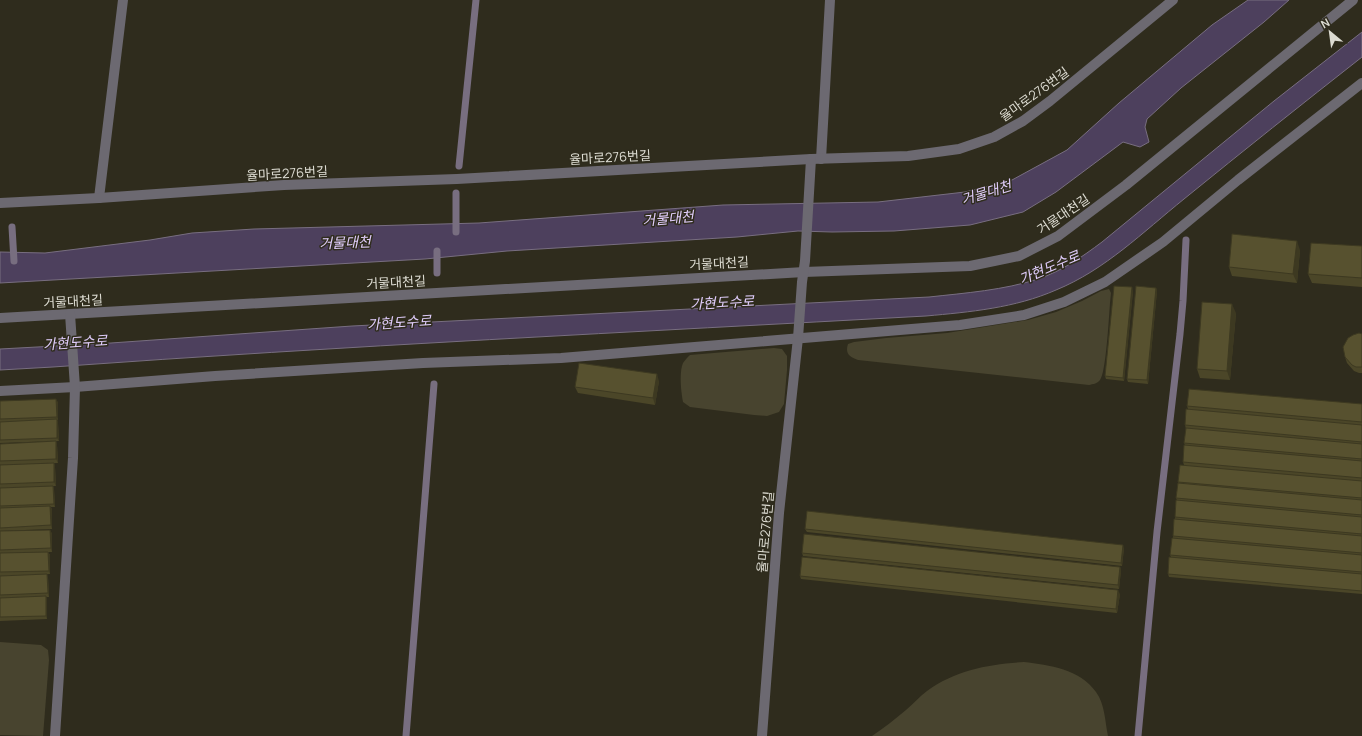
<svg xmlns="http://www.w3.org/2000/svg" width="1362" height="736" font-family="Manrope,'Noto Sans KR',sans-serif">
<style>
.green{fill:#48442f}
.water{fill:#4d405d;stroke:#786e80}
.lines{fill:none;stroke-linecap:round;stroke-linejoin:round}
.stream{stroke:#786e80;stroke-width:7}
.minor{stroke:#6c6971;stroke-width:10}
.wall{fill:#4b4628}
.shaded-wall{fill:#3d3921}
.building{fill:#57512f;stroke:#3d3921}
.labels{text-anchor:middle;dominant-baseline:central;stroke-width:3;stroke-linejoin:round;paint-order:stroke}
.street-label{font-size:13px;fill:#dcdbd1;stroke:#2f2c1d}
.water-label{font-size:14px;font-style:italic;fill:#e0cdfb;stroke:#2f2c1d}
</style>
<rect width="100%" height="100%" fill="#2f2c1d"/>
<g class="green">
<path d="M1109,289L1111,293L1110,303C1109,316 1106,373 1100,380C1097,384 1093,384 1089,385L858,360C849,357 845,353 848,344L854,342L886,338L947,333L1028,320L1056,312L1082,301L1101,291Z"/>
<path d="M774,348L782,349L787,356V370L784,404L779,412L767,416L754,415L690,407L683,402C681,392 679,372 683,363C685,360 687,358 690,355Z"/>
<path d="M0,642L41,645L48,650L49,660L43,736L0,735Z"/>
<path d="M1024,662C1049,665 1080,669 1096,692C1105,704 1105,722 1108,736H872C884,728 895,719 906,710C913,704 920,696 927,691C955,670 990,664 1024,662Z"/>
</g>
<g class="water">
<path d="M1248,0H1289L1264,22L1181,88L1147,119L1145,127L1149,142L1140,147L1123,142L1056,192L1023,212L970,225L894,231L832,232L798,231L737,237L507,251L425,259L0,283V252L45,253L150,240L192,233L254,229L479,223L723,205L878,202L965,192L1012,180L1067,150L1119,103L1212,25Z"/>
<path d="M1362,32V57C1302,104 1243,151 1184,199C1143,232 1105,270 1056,290C1015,308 970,312 926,316C635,332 344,346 53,367L0,370V349L111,343L352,326L929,297C966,293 1004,290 1038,279C1062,271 1082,257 1102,242L1274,101Z"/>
</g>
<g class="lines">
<g class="stream">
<path d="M459,166L476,0"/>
<path d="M12,227L14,261"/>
<path d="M456,232V193"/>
<path d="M437,273V251"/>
<path d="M406,736L434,384"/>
<path d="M1138,736L1157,532L1180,334L1183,301L1186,240"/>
</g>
<g class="minor">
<path d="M821,159L830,0"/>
<path d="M99,198L123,0"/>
<path d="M0,203L99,198L284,185L457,179L811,159L908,156L959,149L994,137L1023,121L1050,101L1173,0"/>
<path d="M0,318L804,272L970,266L1019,256L1058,236L1126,185L1353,0"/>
<path d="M0,391L75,387L215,376L423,363L561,358L960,325L1024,315L1064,302L1105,282L1163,242L1238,180L1362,83"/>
<path d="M55,736L73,458L75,387L70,314"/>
<path d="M762,736L779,513L798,338L802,282L805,261L811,159"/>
</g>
</g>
<g class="wall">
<path d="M1362,246V287L1312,283L1308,274Z"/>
<path d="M1300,250L1297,283L1232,276L1229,267Z"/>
<path d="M1156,288L1157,291L1148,384L1128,382L1127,379Z"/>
<path d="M1133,291L1124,381L1106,379L1105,376Z"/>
<path d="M1236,313L1230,380L1200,378L1197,369Z"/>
<path d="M1362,334V373H1359L1354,371L1347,363L1345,357Z"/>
<path d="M659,381L655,405L578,393L575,387Z"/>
<path d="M0,401L58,402V420H57L58,423L59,441L0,443Z"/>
<path d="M1362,404V594L1169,577L1168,574L1171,557L1170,555L1173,538V536L1175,519V517L1177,500L1176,498L1178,483V482L1184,465L1183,462L1185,445L1184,443L1186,429L1185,425L1188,409L1187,406Z"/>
<path d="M56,441L57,445L58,463L0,465V444Z"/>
<path d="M54,463L55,467L56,486H53L54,489L55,507H51L52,510V529L0,531V465Z"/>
<path d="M805,529L1124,548L1122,566L807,532Z"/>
<path d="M0,531L52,533V552H48L50,555V574L31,575L48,577L49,597H46L47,599V619L0,621Z"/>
<path d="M802,553L1120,567L1121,570L1119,589L803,556Z"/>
<path d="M800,576L1120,594L1117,613L801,579Z"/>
</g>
<g class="shaded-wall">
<path d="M1297,241L1300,250L1297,283L1293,274Z"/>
<path d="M1132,287L1133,291L1124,381L1123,378Z"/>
<path d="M1156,288L1157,291L1148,384L1147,380Z"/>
<path d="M1232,304L1236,313L1230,380L1227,371Z"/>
<path d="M657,374L659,381L655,405L653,398Z"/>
<path d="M56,399L58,402V420L57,417Z"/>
<path d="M57,419L58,423L59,441L57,438Z"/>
<path d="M56,441L57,445L58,463L56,459Z"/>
<path d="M54,463L55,467L56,486L54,482Z"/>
<path d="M53,486L54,489L55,507L54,504Z"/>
<path d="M50,506L52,510V529L51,525Z"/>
<path d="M50,530L52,533V552L51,548Z"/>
<path d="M1123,545L1124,548L1122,566L1121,563Z"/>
<path d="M48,552L50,555V574L49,571Z"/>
<path d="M1120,567L1121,570L1119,589L1118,585Z"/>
<path d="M47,574L48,577L49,597L48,593Z"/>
<path d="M1118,590L1120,594L1117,613L1116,609Z"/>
<path d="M46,596L47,599V619L46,616Z"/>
</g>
<g class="building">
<path d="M1232,234L1297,241L1293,274L1229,267Z"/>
<path d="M1311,243L1362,246V278L1308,274Z"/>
<path d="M1114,286L1132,287L1123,378L1105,376Z"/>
<path d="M1136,286L1156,288L1147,380L1127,379Z"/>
<path d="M1202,302L1232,304L1227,371L1197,369Z"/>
<path d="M1359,333L1362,334V367H1356L1352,365L1345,357L1343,347L1348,338L1353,335Z"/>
<path d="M579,363L657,374L653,398L575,387Z"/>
<path d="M1189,389L1362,404V422L1187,406Z"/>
<path d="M56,399L57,417L0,419V401Z"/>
<path d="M1186,409L1362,425V442L1185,425Z"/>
<path d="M57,419V438L0,440V422Z"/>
<path d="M1186,428L1362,444V459L1184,443Z"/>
<path d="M56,441V459L0,461V444Z"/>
<path d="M1184,445L1362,461V478L1183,462Z"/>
<path d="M54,463V482L0,484V465Z"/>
<path d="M1180,465L1362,481V498L1178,482Z"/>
<path d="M1178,483L1362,500V515L1176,498Z"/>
<path d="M53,486L54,504L0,506V488Z"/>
<path d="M1176,500L1362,517V534L1175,517Z"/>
<path d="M50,506L51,525L0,528V508Z"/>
<path d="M807,511L1123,545L1121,563L805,529Z"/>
<path d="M1174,519L1362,536V553L1173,536Z"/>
<path d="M50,530L51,548L0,550V531Z"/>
<path d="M804,534L1120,567L1118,585L802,553Z"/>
<path d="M1172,538L1362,555V572L1170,555Z"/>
<path d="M48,552L49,571L0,572V553Z"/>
<path d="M802,557L1118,590L1116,609L800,576Z"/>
<path d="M1169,557L1362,574V591L1168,574Z"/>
<path d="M47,574L48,593L0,595V576Z"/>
<path d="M46,596V616L0,617V598Z"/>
</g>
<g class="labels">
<g class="street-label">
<text transform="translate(1034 94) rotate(-36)">율마로276번길</text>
<text transform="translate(610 157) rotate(-3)">율마로276번길</text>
<text transform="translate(287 173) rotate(-3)">율마로276번길</text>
<text transform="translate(1063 214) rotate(-34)">거물대천길</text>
<text transform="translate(719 263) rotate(-3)">거물대천길</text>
<text transform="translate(396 282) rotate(-3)">거물대천길</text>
<text transform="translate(73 301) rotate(-3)">거물대천길</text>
<text transform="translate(765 532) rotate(-85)">율마로276번길</text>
</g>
<g class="water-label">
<text transform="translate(986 192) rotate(-17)">거물대천</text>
<text transform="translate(668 218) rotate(-5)">거물대천</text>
<text transform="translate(345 242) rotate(-2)">거물대천</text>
<text transform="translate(1049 267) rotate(-23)">가현도수로</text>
<text transform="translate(722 302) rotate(-3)">가현도수로</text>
<text transform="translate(399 322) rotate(-4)">가현도수로</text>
<text transform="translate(75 342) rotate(-4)">가현도수로</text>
</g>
</g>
<g transform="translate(1330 32) rotate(331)" stroke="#2f2c1d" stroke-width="3" paint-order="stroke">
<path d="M0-3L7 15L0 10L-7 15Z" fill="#dcdbd1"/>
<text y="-6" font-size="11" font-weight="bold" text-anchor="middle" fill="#dcdbd1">N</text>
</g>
</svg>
